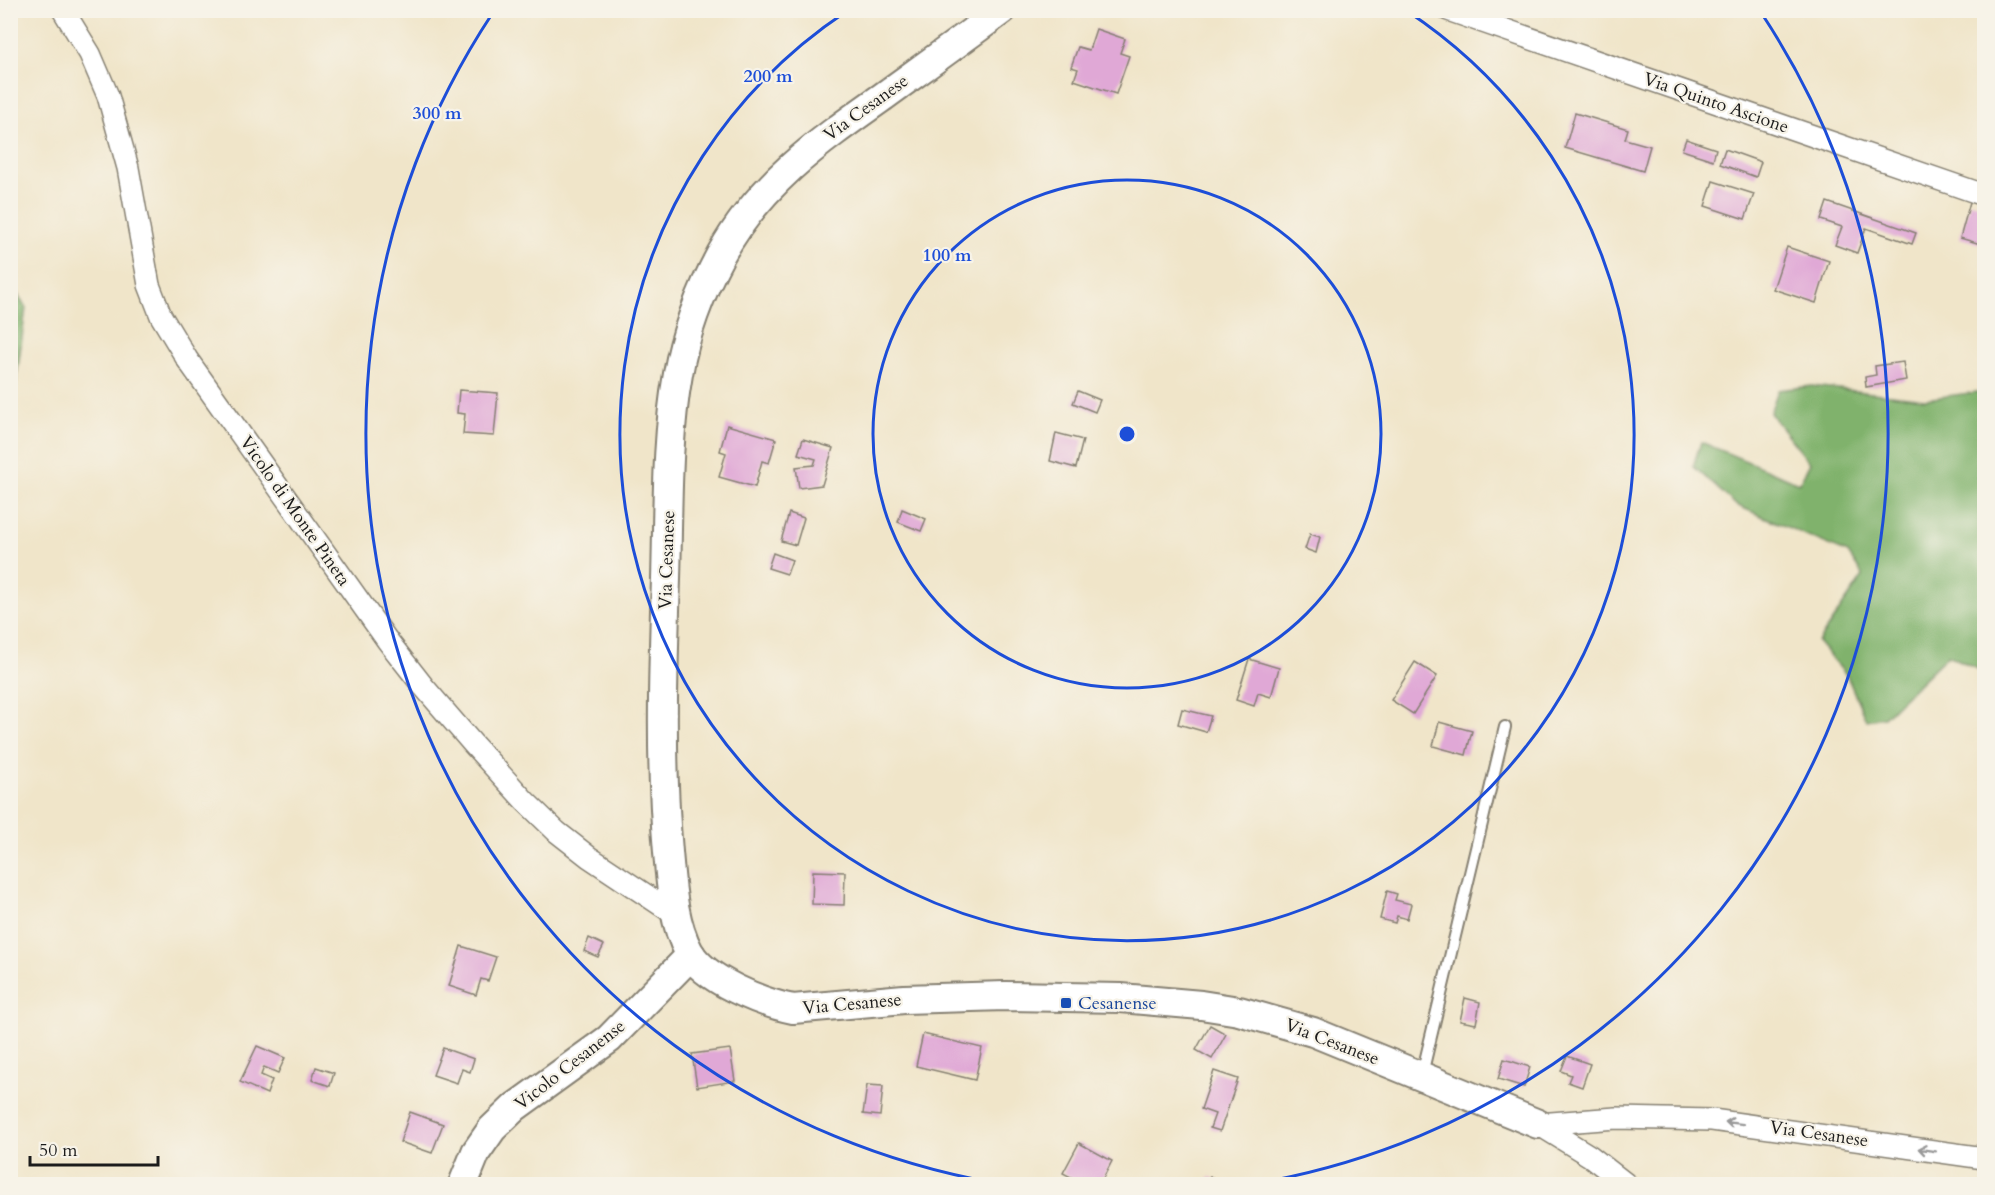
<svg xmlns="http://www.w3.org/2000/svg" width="1995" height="1195" font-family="Cardo,serif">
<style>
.forest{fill:#80b26c;stroke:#4e6744;stroke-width:1.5}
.building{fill:#e0a8d6}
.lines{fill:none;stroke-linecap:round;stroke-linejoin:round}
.lane-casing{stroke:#868072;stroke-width:14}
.street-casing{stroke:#868072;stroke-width:24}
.secondary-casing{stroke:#868072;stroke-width:32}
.lane{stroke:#fff;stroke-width:10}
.street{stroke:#fff;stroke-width:21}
.secondary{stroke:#fff;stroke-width:28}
.oneway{stroke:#999}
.ring{fill:none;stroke:#1d4ed8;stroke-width:3}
.transit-dot{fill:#1a4fb4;stroke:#f7f3e8;stroke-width:2}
.labels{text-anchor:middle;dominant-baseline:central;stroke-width:4.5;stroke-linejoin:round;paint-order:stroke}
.street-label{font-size:18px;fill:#1c1c1c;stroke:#f7f3e8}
.transit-label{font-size:18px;fill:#164399;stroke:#f7f3e8;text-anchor:start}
.centre{fill:#1d4ed8;stroke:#f7f3e8;stroke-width:3}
.ring-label{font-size:18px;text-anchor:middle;font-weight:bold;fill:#1d4ed8;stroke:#f7f3e8;stroke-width:4.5;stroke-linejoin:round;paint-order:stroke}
</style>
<rect width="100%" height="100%" fill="#f7f3e8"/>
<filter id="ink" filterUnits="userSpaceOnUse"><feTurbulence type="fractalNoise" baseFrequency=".0167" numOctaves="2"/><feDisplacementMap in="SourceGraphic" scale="12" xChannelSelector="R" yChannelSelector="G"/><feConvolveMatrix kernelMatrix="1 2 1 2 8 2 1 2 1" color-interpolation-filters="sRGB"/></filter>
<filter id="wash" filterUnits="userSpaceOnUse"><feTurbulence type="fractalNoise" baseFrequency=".008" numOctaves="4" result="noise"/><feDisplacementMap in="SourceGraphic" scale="24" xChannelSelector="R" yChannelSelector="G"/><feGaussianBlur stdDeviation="1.35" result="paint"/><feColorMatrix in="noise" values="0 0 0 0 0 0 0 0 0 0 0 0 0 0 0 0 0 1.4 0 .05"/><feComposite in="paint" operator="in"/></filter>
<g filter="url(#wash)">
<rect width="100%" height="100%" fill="#f0e5c9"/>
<g class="forest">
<path d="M11,284L26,308L11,419Z"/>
<path d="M1812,386L1925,399L1984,391V672L1948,655L1884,717L1866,720L1847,676L1818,642L1863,576L1848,553L1736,505L1693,466L1701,442L1799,483L1810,463L1770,413L1778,390Z"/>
</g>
<g id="blocks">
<g class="building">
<path d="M1096,29L1125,39L1120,53L1129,56L1116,94L1074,80L1078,69L1071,67L1078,47L1089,50Z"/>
<path d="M1575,113L1628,129L1625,139L1650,146L1643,171L1565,148Z"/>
<path d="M1686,139L1716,149L1713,160L1682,150Z"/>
<path d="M1725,149L1761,162L1756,177L1720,164Z"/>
<path d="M1713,181L1754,194L1745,219L1705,206Z"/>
<path d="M1827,202L1916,233L1912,244L1866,228L1857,253L1835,245L1842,227L1821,220Z"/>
<path d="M1970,202L1984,206V245L1960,238Z"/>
<path d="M1787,247L1829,261L1816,303L1773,289Z"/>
<path d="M1903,362L1906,380L1866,387L1865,377L1876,375L1875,366Z"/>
<path d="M459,390L498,393L494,436L463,434L465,414L457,413Z"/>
<path d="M1078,391L1100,400L1095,412L1073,403Z"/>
<path d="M727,425L776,439L769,463L762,461L755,487L719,477L726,453L720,451Z"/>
<path d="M1056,433L1083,440L1076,468L1050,461Z"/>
<path d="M803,439L833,448L822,485L799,488L796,467L814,465L816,459L798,454Z"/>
<path d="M902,509L926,519L921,531L898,522Z"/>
<path d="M789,513L804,518L796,545L781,541Z"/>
<path d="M1310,534L1320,537L1316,553L1305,549Z"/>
<path d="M773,553L792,560L787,574L768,568Z"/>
<path d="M1249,659L1279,668L1271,697L1258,693L1254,706L1236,700Z"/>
<path d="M1415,662L1437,676L1413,714L1391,700Z"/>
<path d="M1182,709L1211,716L1206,732L1178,724Z"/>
<path d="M1439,722L1472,731L1466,755L1433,746Z"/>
<path d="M813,871L845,872L844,905L812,904Z"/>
<path d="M1387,891L1397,894L1395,900L1411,904L1407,919L1397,916L1395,923L1380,919Z"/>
<path d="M589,938L604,945L598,957L584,951Z"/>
<path d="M461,946L496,957L488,981L481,979L476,995L449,986Z"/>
<path d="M1465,998L1480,1002L1476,1024L1460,1021Z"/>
<path d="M1210,1025L1226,1034L1212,1059L1196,1050Z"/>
<path d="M923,1034L982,1048L975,1080L916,1066Z"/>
<path d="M257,1046L285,1058L278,1073L264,1067L261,1075L272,1080L267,1094L240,1082Z"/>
<path d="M443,1048L474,1059L470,1072L462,1069L457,1083L433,1075Z"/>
<path d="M730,1049L735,1081L697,1087L692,1054Z"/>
<path d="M1567,1056L1590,1064L1582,1087L1568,1082L1571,1075L1561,1071Z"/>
<path d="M1504,1059L1530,1067L1524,1087L1498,1079Z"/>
<path d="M316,1067L334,1073L330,1086L312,1080Z"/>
<path d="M1214,1071L1238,1079L1220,1131L1210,1128L1215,1114L1201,1109Z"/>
<path d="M867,1085L883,1086L880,1116L863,1114Z"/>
<path d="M410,1112L443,1124L432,1153L400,1142Z"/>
<path d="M1079,1143L1112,1161L1100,1184H1084L1063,1173Z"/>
<path d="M1210,1177L1223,1184H1205Z"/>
</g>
</g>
</g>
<g filter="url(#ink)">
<use href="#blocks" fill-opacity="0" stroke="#868072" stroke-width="1.5"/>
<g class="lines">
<defs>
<path id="lane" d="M1422,1074L1505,727"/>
<g id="street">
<path d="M63,10L90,54L108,96L128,168L149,285L161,316L187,359L387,640L423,686L473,744L525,801L557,832L589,857L676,915"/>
<path d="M1448,10L1984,195"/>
<path d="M1538,1124L1616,1118L1712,1120L1984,1158"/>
<path d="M1538,1124L1590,1156L1626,1184"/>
</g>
<g id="secondary">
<path d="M1002,10C963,39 924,67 884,96C819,142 761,182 721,254C701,291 685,333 678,374C666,441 668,511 666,579C663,670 660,761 668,852C671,885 673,922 689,952C705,980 762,1003 793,1009L904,999L1005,996L1121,998L1201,1005L1239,1011L1313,1032L1538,1124"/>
<path d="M463,1184L476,1152L492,1129L515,1107L609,1039L691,955"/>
</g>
</defs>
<use href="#lane" class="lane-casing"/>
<use href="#street" class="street-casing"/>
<use href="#secondary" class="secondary-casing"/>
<use href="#lane" class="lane"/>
<use href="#street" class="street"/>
<use href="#secondary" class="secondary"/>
</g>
<defs><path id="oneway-shaft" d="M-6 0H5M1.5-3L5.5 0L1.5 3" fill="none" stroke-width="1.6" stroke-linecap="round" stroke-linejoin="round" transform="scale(1.5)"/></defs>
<g class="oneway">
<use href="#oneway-shaft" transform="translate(1734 1123) rotate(-173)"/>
<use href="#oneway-shaft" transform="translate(1927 1150) rotate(-171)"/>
</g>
</g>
<g class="ring">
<circle cx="1127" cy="434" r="254"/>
<path d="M1407 11A507 507 0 1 1 847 11"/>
<path d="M995 1183A761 761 0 0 1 492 14M1762 14A761 761 0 0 1 1259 1183"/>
</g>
<rect class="transit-dot" x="1060" y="997" width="12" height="12" rx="3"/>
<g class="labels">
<g class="street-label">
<text transform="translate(1716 103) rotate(19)">Via Quinto Ascione</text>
<text transform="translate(866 108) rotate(-36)">Via Cesanese</text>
<text transform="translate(295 511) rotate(55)">Vicolo di Monte Pineta</text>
<text transform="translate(667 560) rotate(-88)">Via Cesanese</text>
<text transform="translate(852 1004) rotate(-5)">Via Cesanese</text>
<text transform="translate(1332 1042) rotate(21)">Via Cesanese</text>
<text transform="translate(570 1065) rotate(-38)">Vicolo Cesanense</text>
<text transform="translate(1819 1134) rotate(8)">Via Cesanese</text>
</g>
<g class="transit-label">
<text x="1078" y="1003">Cesanense</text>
</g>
</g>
<circle cx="1127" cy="434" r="9" class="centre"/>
<g class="ring-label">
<text x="768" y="82">200 m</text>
<text x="437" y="119">300 m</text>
<text x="947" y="261">100 m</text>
</g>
<rect width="1995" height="1195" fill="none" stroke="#f7f3e8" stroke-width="36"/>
<path d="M30 1156v9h128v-9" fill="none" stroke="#1c1c1c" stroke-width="3"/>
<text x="39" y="1156" font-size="18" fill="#1c1c1c" stroke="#f7f3e8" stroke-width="4.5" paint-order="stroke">50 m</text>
</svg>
